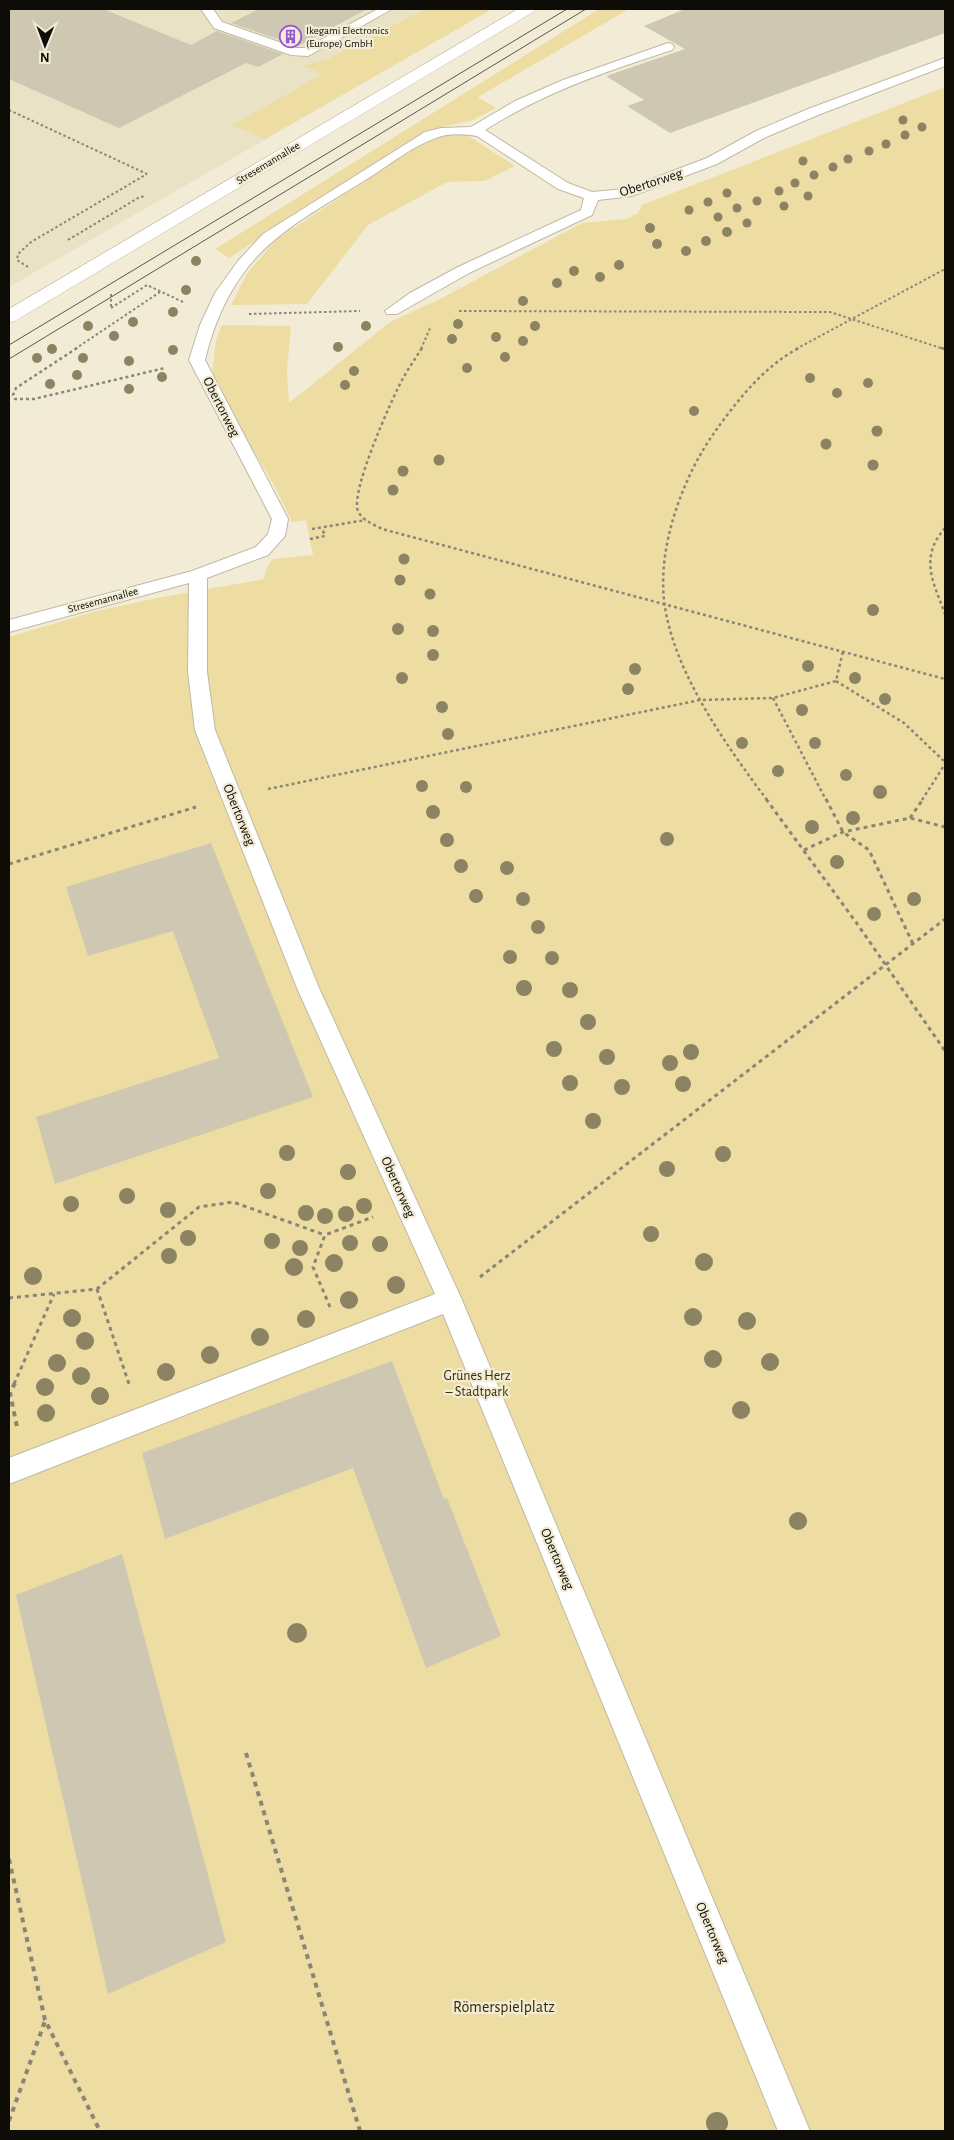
<svg xmlns="http://www.w3.org/2000/svg" width="954" height="2140" font-family="'Alegreya Sans',sans-serif">
<style>
.built{fill:#e9e2c4}
.green{fill:#eddda2}
.building{fill:#cec8b3}
.lines{fill:none;stroke-linecap:round;stroke-linejoin:round}
.lane-casing{stroke:#bfb9a4;stroke-width:2}
.secondary-casing{stroke:#bfb9a4;stroke-width:1}
.path-far3{stroke:#8a8677;stroke-width:2;stroke-dasharray:2.5 2.5;stroke-linecap:butt}
.path-far2{stroke:#8a8677;stroke-width:2.5;stroke-dasharray:3 3;stroke-linecap:butt}
.path-far1{stroke:#8a8677;stroke-width:3;stroke-dasharray:4 4;stroke-linecap:butt}
.path{stroke:#8a8677;stroke-width:4;stroke-dasharray:5 5;stroke-linecap:butt}
.lane{fill:#fff;fill-rule:evenodd}
.secondary{fill:#fff;fill-rule:evenodd}
.tram{stroke:#5a574c;stroke-width:1}
.tree{fill:#8b8361}
.labels{text-anchor:middle;dominant-baseline:central;stroke-width:4.5;stroke-linejoin:round;paint-order:stroke}
.far-poi-label{font-size:11px;fill:#0e0c06;stroke:#f2ecd6;text-anchor:start}
.far-street-label{font-size:11px;fill:#0e0c06;stroke:#f2ecd6}
.street-label{font-size:14px;fill:#0e0c06;stroke:#f2ecd6}
.park-label{font-size:14px;fill:#372d01;stroke:#f2ecd6}
.near-park-label{font-size:16px;fill:#372d01;stroke:#f2ecd6}
</style>
<rect width="100%" height="100%" fill="#f2ecd6"/>
<path class="built" d="M9,9H492L9,287Z"/>
<g class="green">
<path d="M425,9H492L265,139L233,125L323,74L303,66L324,61Z"/>
<path d="M599,9H629L478,97L496,108L473,120L425,131L229,258L215,249Z"/>
<path d="M945,87V2131H9V637L93,612L157,598L264,579L267,567L273,559L313,555L306,520L292,522L276,489L233,415L212,376L216,340L222,325L291,326L287,370L289,403L390,322L440,299L582,223L626,219L638,213L642,205Z"/>
<path d="M462,132L515,166L485,181L447,182L368,225L307,304L231,305L248,272L277,239L418,146L437,138Z"/>
</g>
<g class="building">
<path d="M9,9H103L191,45L217,31L283,54L258,67L246,63L119,128L9,79Z"/>
<path d="M259,9H367L298,46L231,23Z"/>
<path d="M685,9H945V33L670,133L627,106L644,100L606,76L685,49L644,26Z"/>
<path d="M211,843L313,1097L55,1184L36,1117L219,1058L173,931L88,956L66,887Z"/>
<path d="M392,1361L444,1499L447,1498L501,1636L426,1668L353,1468L165,1539L142,1453Z"/>
<path d="M122,1554L226,1942L108,1994L16,1595Z"/>
</g>
<g class="lines">
<defs>
<g id="lane">
<path d="M201,9H213L222,22L296,48H306L378,9H392L308,56L291,55L214,28Z"/>
<path d="M668,43L672,44L674,47L672,50C607,71 543,93 485,130L568,183L592,192L625,189L707,158L756,131L808,109L945,58V66L818,115L766,137L717,164L632,196L598,200L592,215L469,273L397,314H387L385,311L410,293L458,267L581,210L584,198L558,189L477,136C464,134 448,133 436,138C412,146 391,164 370,177C328,204 279,228 248,267C226,295 213,326 205,360L288,519L285,536L268,555L207,578V672L215,730L319,988L462,1300L810,2131H778L443,1314L9,1484V1458L435,1294L297,988L195,730L188,672L189,583L9,632V620L192,571L256,547L268,534L272,519L189,360L200,325L215,293L238,261L263,234L425,132L441,128L471,127L515,101L563,80Z"/>
</g>
<path id="secondary" d="M518,9H535L533,12L15,321L9,322V309Z"/>
</defs>
<use href="#lane" class="lane-casing"/>
<use href="#secondary" class="secondary-casing"/>
<g class="path-far3">
<path d="M9,110L147,174"/>
<path d="M68,240L138,198L145,196"/>
<path d="M28,267L17,260L18,254L31,242L147,174"/>
<path d="M111,294V308"/>
<path d="M111,308L147,285L183,302"/>
<path d="M459,311L830,312L944,349"/>
<path d="M249,314L360,311"/>
<path d="M75,349L160,292"/>
<path d="M421,349L431,326"/>
<path d="M796,349L945,269"/>
</g>
<g class="path-far2">
<path d="M77,348L16,388L13,395L15,399H34L165,368"/>
<path d="M422,348C415,359 408,369 402,380C391,401 350,492 358,511C362,520 373,524 382,529L945,679"/>
<path d="M941,348L945,349"/>
<path d="M945,528C919,558 933,581 945,614"/>
<path d="M312,529L366,520"/>
<path d="M310,539L325,536L322,528"/>
<path d="M836,681L904,723L945,762"/>
<path d="M773,698L826,800"/>
<path d="M268,789L700,700L773,698L836,681L843,651"/>
<path d="M767,800C726,745 672,670 664,600C658,545 683,477 714,433C736,402 764,366 799,348"/>
<path d="M922,800L945,764"/>
</g>
<g class="path-far1">
<path d="M766,799L858,925L945,1051"/>
<path d="M826,799L843,832L869,850L913,944"/>
<path d="M910,818L923,799"/>
<path d="M804,850L843,832L910,818L945,827"/>
<path d="M9,864L196,807"/>
<path d="M480,1277L945,919"/>
<path d="M97,1289L129,1384"/>
<path d="M9,1298L97,1289L199,1207L233,1202L325,1235"/>
<path d="M330,1307L313,1267L325,1235L373,1217"/>
<path d="M14,1384L54,1294"/>
</g>
<g class="path">
<path d="M15,1383L10,1393L17,1427"/>
<path d="M246,1753L360,2131"/>
<path d="M9,1859L45,2020L100,2131"/>
<path d="M9,2121L45,2021"/>
</g>
<use href="#lane" class="lane"/>
<use href="#secondary" class="secondary"/>
<g class="tram">
<path d="M9,345L567,9"/>
<path d="M9,359L586,9"/>
</g>
</g>
<g class="tree">
<circle cx="903" cy="120" r="4.5"/>
<circle cx="922" cy="127" r="4.5"/>
<circle cx="905" cy="135" r="4.5"/>
<circle cx="886" cy="144" r="4.5"/>
<circle cx="869" cy="151" r="4.5"/>
<circle cx="848" cy="159" r="4.5"/>
<circle cx="803" cy="161" r="4.5"/>
<circle cx="833" cy="167" r="4.5"/>
<circle cx="814" cy="175" r="4.5"/>
<circle cx="795" cy="183" r="4.5"/>
<circle cx="779" cy="191" r="4.5"/>
<circle cx="727" cy="193" r="4.5"/>
<circle cx="808" cy="196" r="4.5"/>
<circle cx="757" cy="201" r="4.5"/>
<circle cx="708" cy="202" r="4.5"/>
<circle cx="784" cy="206" r="4.5"/>
<circle cx="737" cy="208" r="4.5"/>
<circle cx="689" cy="210" r="4.5"/>
<circle cx="718" cy="217" r="4.5"/>
<circle cx="747" cy="223" r="4.5"/>
<circle cx="650" cy="228" r="5"/>
<circle cx="727" cy="232" r="5"/>
<circle cx="706" cy="241" r="5"/>
<circle cx="657" cy="244" r="5"/>
<circle cx="686" cy="251" r="5"/>
<circle cx="196" cy="261" r="5"/>
<circle cx="619" cy="265" r="5"/>
<circle cx="574" cy="271" r="5"/>
<circle cx="600" cy="277" r="5"/>
<circle cx="557" cy="283" r="5"/>
<circle cx="186" cy="290" r="5"/>
<circle cx="523" cy="301" r="5"/>
<circle cx="173" cy="312" r="5"/>
<circle cx="133" cy="322" r="5"/>
<circle cx="458" cy="324" r="5"/>
<circle cx="88" cy="326" r="5"/>
<circle cx="366" cy="326" r="5"/>
<circle cx="535" cy="326" r="5"/>
<circle cx="114" cy="336" r="5"/>
<circle cx="496" cy="337" r="5"/>
<circle cx="452" cy="339" r="5"/>
<circle cx="523" cy="341" r="5"/>
<circle cx="338" cy="347" r="5"/>
<circle cx="52" cy="349" r="5"/>
<circle cx="173" cy="350" r="5"/>
<circle cx="505" cy="357" r="5"/>
<circle cx="37" cy="358" r="5"/>
<circle cx="83" cy="358" r="5"/>
<circle cx="129" cy="361" r="5"/>
<circle cx="467" cy="368" r="5"/>
<circle cx="354" cy="371" r="5"/>
<circle cx="77" cy="375" r="5"/>
<circle cx="162" cy="377" r="5"/>
<circle cx="810" cy="378" r="5"/>
<circle cx="868" cy="383" r="5"/>
<circle cx="50" cy="384" r="5"/>
<circle cx="345" cy="385" r="5"/>
<circle cx="129" cy="389" r="5"/>
<circle cx="837" cy="393" r="5"/>
<circle cx="694" cy="411" r="5"/>
<circle cx="877" cy="431" r="5.5"/>
<circle cx="826" cy="444" r="5.5"/>
<circle cx="439" cy="460" r="5.5"/>
<circle cx="873" cy="465" r="5.5"/>
<circle cx="403" cy="471" r="5.5"/>
<circle cx="393" cy="490" r="5.5"/>
<circle cx="404" cy="559" r="5.5"/>
<circle cx="400" cy="580" r="5.5"/>
<circle cx="430" cy="594" r="5.5"/>
<circle cx="873" cy="610" r="6"/>
<circle cx="398" cy="629" r="6"/>
<circle cx="433" cy="631" r="6"/>
<circle cx="433" cy="655" r="6"/>
<circle cx="808" cy="666" r="6"/>
<circle cx="635" cy="669" r="6"/>
<circle cx="402" cy="678" r="6"/>
<circle cx="855" cy="678" r="6"/>
<circle cx="628" cy="689" r="6"/>
<circle cx="885" cy="699" r="6"/>
<circle cx="442" cy="707" r="6"/>
<circle cx="802" cy="710" r="6"/>
<circle cx="448" cy="734" r="6"/>
<circle cx="742" cy="743" r="6"/>
<circle cx="815" cy="743" r="6"/>
<circle cx="778" cy="771" r="6"/>
<circle cx="846" cy="775" r="6"/>
<circle cx="422" cy="786" r="6"/>
<circle cx="466" cy="787" r="6"/>
<circle cx="880" cy="792" r="7"/>
<circle cx="433" cy="812" r="7"/>
<circle cx="853" cy="818" r="7"/>
<circle cx="812" cy="827" r="7"/>
<circle cx="667" cy="839" r="7"/>
<circle cx="447" cy="840" r="7"/>
<circle cx="837" cy="862" r="7"/>
<circle cx="461" cy="866" r="7"/>
<circle cx="507" cy="868" r="7"/>
<circle cx="476" cy="896" r="7"/>
<circle cx="523" cy="899" r="7"/>
<circle cx="914" cy="899" r="7"/>
<circle cx="874" cy="914" r="7"/>
<circle cx="538" cy="927" r="7"/>
<circle cx="510" cy="957" r="7"/>
<circle cx="552" cy="958" r="7"/>
<circle cx="524" cy="988" r="8"/>
<circle cx="570" cy="990" r="8"/>
<circle cx="588" cy="1022" r="8"/>
<circle cx="554" cy="1049" r="8"/>
<circle cx="691" cy="1052" r="8"/>
<circle cx="607" cy="1057" r="8"/>
<circle cx="670" cy="1063" r="8"/>
<circle cx="570" cy="1083" r="8"/>
<circle cx="683" cy="1084" r="8"/>
<circle cx="622" cy="1087" r="8"/>
<circle cx="593" cy="1121" r="8"/>
<circle cx="287" cy="1153" r="8"/>
<circle cx="723" cy="1154" r="8"/>
<circle cx="667" cy="1169" r="8"/>
<circle cx="348" cy="1172" r="8"/>
<circle cx="268" cy="1191" r="8"/>
<circle cx="127" cy="1196" r="8"/>
<circle cx="71" cy="1204" r="8"/>
<circle cx="364" cy="1206" r="8"/>
<circle cx="168" cy="1210" r="8"/>
<circle cx="306" cy="1213" r="8"/>
<circle cx="346" cy="1214" r="8"/>
<circle cx="325" cy="1216" r="8"/>
<circle cx="651" cy="1234" r="8"/>
<circle cx="188" cy="1238" r="8"/>
<circle cx="272" cy="1241" r="8"/>
<circle cx="350" cy="1243" r="8"/>
<circle cx="380" cy="1244" r="8"/>
<circle cx="300" cy="1248" r="8"/>
<circle cx="169" cy="1256" r="8"/>
<circle cx="704" cy="1262" r="9"/>
<circle cx="334" cy="1263" r="9"/>
<circle cx="294" cy="1267" r="9"/>
<circle cx="33" cy="1276" r="9"/>
<circle cx="396" cy="1285" r="9"/>
<circle cx="349" cy="1300" r="9"/>
<circle cx="693" cy="1317" r="9"/>
<circle cx="72" cy="1318" r="9"/>
<circle cx="306" cy="1319" r="9"/>
<circle cx="747" cy="1321" r="9"/>
<circle cx="260" cy="1337" r="9"/>
<circle cx="85" cy="1341" r="9"/>
<circle cx="210" cy="1355" r="9"/>
<circle cx="713" cy="1359" r="9"/>
<circle cx="770" cy="1362" r="9"/>
<circle cx="57" cy="1363" r="9"/>
<circle cx="166" cy="1372" r="9"/>
<circle cx="81" cy="1376" r="9"/>
<circle cx="45" cy="1387" r="9"/>
<circle cx="100" cy="1396" r="9"/>
<circle cx="741" cy="1410" r="9"/>
<circle cx="46" cy="1413" r="9"/>
<circle cx="798" cy="1521" r="9"/>
<circle cx="297" cy="1633" r="10"/>
<circle cx="717" cy="2123" r="11"/>
</g>
<defs>
<symbol id="building-ring" viewBox="-11 -11 22 22"><circle r="9.5" fill="#f2ecd6" stroke="#9458cf" stroke-width="1.5"/><path d="M-4-6H4V6H1V3H-1V6H-4ZM-2.5-4.3h1.7v1.8h-1.7ZM.8-4.3h1.7v1.8H.8ZM-2.5-1h1.7V.8h-1.7ZM.8-1h1.7V.8H.8Z" fill="#9458cf"/></symbol>
</defs>
<g fill-rule="evenodd">
<use href="#building-ring" x="278" y="24" width="25" height="25"/>
</g>
<g class="labels">
<g class="far-poi-label">
<text x="306" y="30">Ikegami Electronics<tspan x="306" dy="13">(Europe) GmbH</tspan></text>
</g>
<g class="far-street-label">
<text transform="translate(268 163) rotate(-31)">Stresemannallee</text>
<text transform="translate(103 600) rotate(-15)">Stresemannallee</text>
</g>
<g class="street-label">
<text transform="translate(651 183) rotate(-18)">Obertorweg</text>
<text transform="translate(221 407) rotate(63)">Obertorweg</text>
<text transform="translate(239 815) rotate(68)">Obertorweg</text>
<text transform="translate(398 1187) rotate(66)">Obertorweg</text>
<text transform="translate(557 1559) rotate(67)">Obertorweg</text>
<text transform="translate(712 1933) rotate(67)">Obertorweg</text>
</g>
<g class="park-label">
<text x="477" y="1376">Grünes Herz<tspan x="477" dy="16">– Stadtpark</tspan></text>
</g>
<g class="near-park-label">
<text x="504" y="2007">Römerspielplatz</text>
</g>
</g>
<rect width="954" height="2140" fill="none" stroke="#0e0c06" stroke-width="20"/>
<g transform="translate(45 45) rotate(181)" stroke="#f2ecd6" stroke-width="4" paint-order="stroke">
<path d="M0-4L9 19L0 12L-9 19Z" fill="#0e0c06"/>
<text y="-8" font-size="14" font-weight="bold" text-anchor="middle" fill="#0e0c06">N</text>
</g>
</svg>
